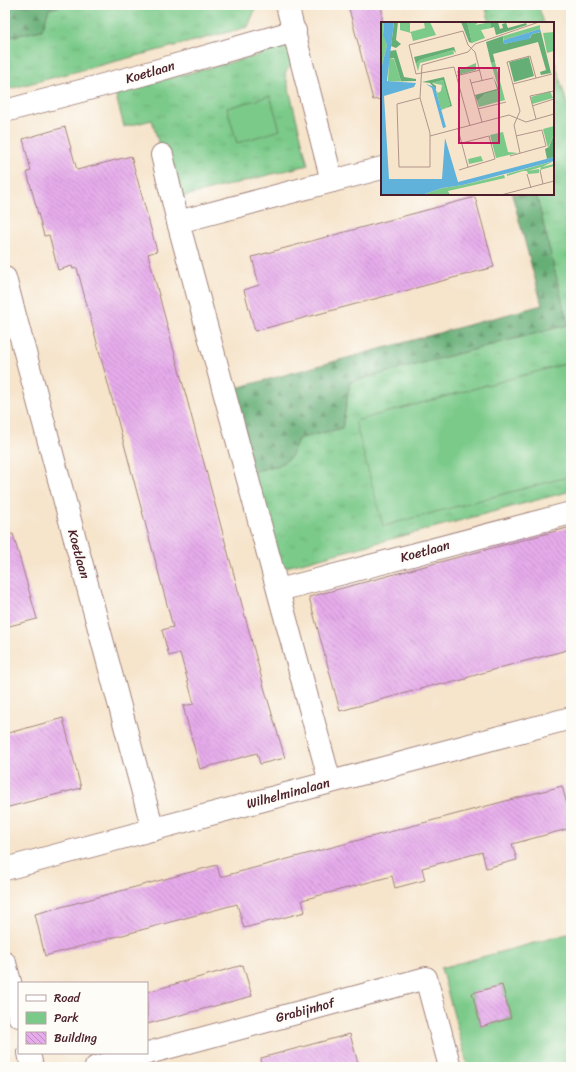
<svg xmlns="http://www.w3.org/2000/svg" width="576" height="1072" font-family="Sriracha,sans-serif">
<style>
.grass{fill:url(#grass-tufts);stroke:#63745a}
.forest{fill:url(#forest-firs);stroke:#586650}
.park{fill:#7cca8a;stroke:#63745a;fill-rule:evenodd}
.building{fill:url(#building-back-hatch)}
.lines{fill:none;stroke-linecap:round;stroke-linejoin:round}
.street-casing{stroke:#a0827b;stroke-width:24}
.street{stroke:#fff;stroke-width:22}
.labels{text-anchor:middle;dominant-baseline:central;stroke-width:4;stroke-linejoin:round;paint-order:stroke}
.street-label{font-size:13px;fill:#4a1f2b;stroke:#fdfcf7}
.inset-road{fill:none;stroke:#b1958b;stroke-width:1}
.view{fill:#c2185b;fill-opacity:0.15;stroke:#c2185b;stroke-width:2}
.inset-edge{fill:none;stroke:#4a1f2b;stroke-width:2}
</style>
<defs>
<pattern id="grass-tufts" width="24" height="20" patternUnits="userSpaceOnUse"><rect width="24" height="20" fill="#7cca8a"/><path d="M3 7l-1-3M5 7V3M7 7l1-3M15 17l-1-3M17 17v-4M19 17l1-3" fill="none" stroke="#6dad77"/></pattern>
<pattern id="forest-firs" width="22" height="20" patternUnits="userSpaceOnUse"><rect width="22" height="20" fill="#65ae76"/><path d="M5 1l3.5 6h-7zM16 11l3.5 6h-7z" fill="#558d61"/></pattern>
<pattern id="building-back-hatch" width="6" height="6" patternUnits="userSpaceOnUse"><rect width="6" height="6" fill="#e6abeb"/><path d="M-1 5l2 2M0 0l6 6M5-1l2 2" fill="none" stroke="#bc8bbf"/></pattern>
</defs>
<rect width="100%" height="100%" fill="#fdfcf7"/>
<filter id="ink" filterUnits="userSpaceOnUse"><feTurbulence type="fractalNoise" baseFrequency=".025" numOctaves="2"/><feDisplacementMap in="SourceGraphic" scale="8" xChannelSelector="R" yChannelSelector="G"/><feConvolveMatrix kernelMatrix="1 2 1 2 8 2 1 2 1" color-interpolation-filters="sRGB"/></filter>
<filter id="wash" filterUnits="userSpaceOnUse"><feTurbulence type="fractalNoise" baseFrequency=".012" numOctaves="4" result="noise"/><feDisplacementMap in="SourceGraphic" scale="16" xChannelSelector="R" yChannelSelector="G"/><feGaussianBlur stdDeviation="0.9" result="paint"/><feColorMatrix in="noise" values="0 0 0 0 0 0 0 0 0 0 0 0 0 0 0 0 0 1.4 0 .05"/><feComposite in="paint" operator="in"/></filter>
<g filter="url(#wash)">
<rect width="100%" height="100%" fill="#f6e4cb"/>
<g class="grass">
<path d="M65,5H257L248,27L5,90V38L42,30L49,9Z"/>
<path d="M485,5H538L544,23H490Z"/>
<path d="M289,39L301,53L285,73L308,165L174,199L152,120L124,127L115,92L259,55Z"/>
<path d="M553,55L571,118V491L279,569L252,472L279,465L291,457L298,439L342,428L350,382L568,325L536,194H553Z"/>
</g>
<g class="forest">
<path d="M5,5H65L49,9L42,30L5,38Z"/>
<path d="M512,194H536L568,325L350,382L342,428L298,439L291,457L279,465L252,472L229,390L542,305Z"/>
</g>
<g class="park">
<path d="M270,96L280,130L237,143L227,108Z"/>
<path d="M565,364L571,387V476L383,526L355,421Z"/>
<path d="M571,933V1067H468L441,968ZM502,985L511,1018L481,1027L472,993Z"/>
</g>
<g id="blocks">
<g class="building">
<path d="M348,5H382V99L373,100Z"/>
<path d="M65,127L77,170L131,156L157,251L148,254L264,687L285,758L260,764L257,753L200,769L183,706L194,704L180,653L169,656L162,630L173,627L77,268L73,269L72,266L58,270L49,235L44,236L27,172L31,171L23,139Z"/>
<path d="M475,197L494,267L255,331L244,290L259,285L252,257Z"/>
<path d="M571,527V649L499,668L466,678V679L443,685L442,683L340,711L309,597Z"/>
<path d="M13,534L37,619L5,627V535Z"/>
<path d="M63,718L81,788L5,808V734Z"/>
<path d="M562,786L571,819V828L512,844L517,860L486,868L482,852L422,868L425,880L395,888L392,876L302,900L305,912L244,928L237,904L45,956L35,914L217,865L220,877Z"/>
<path d="M243,965L252,996L147,1024V992Z"/>
<path d="M502,985L511,1018L481,1027L472,993Z"/>
<path d="M350,1034L359,1067H262L261,1058Z"/>
</g>
</g>
</g>
<g filter="url(#ink)">
<use href="#blocks" fill-opacity="0" stroke="#a0827b" stroke-width="1"/>
<g class="lines">
<defs>
<g id="street">
<path d="M287,5L332,181"/>
<path d="M5,111L141,75L295,31"/>
<path d="M162,155L178,222L330,782"/>
<path d="M178,222L382,168"/>
<path d="M5,278L153,830"/>
<path d="M279,590L571,513"/>
<path d="M5,869L571,718"/>
<path d="M5,963L19,1016"/>
<path d="M29,1053L32,1067"/>
<path d="M96,1067L426,978L450,1067"/>
</g>
</defs>
<use href="#street" class="street-casing"/>
<use href="#street" class="street"/>
</g>
</g>
<g class="labels">
<g class="street-label">
<text transform="translate(150 72) rotate(-16)">Koetlaan</text>
<text transform="translate(425 551) rotate(-15)">Koetlaan</text>
<text transform="translate(79 554) rotate(75)">Koetlaan</text>
<text transform="translate(288 793) rotate(-15)">Wilhelminalaan</text>
<text transform="translate(305 1010) rotate(-15)">Grabijnhof</text>
</g>
</g>
<g transform="translate(381 22)">
<rect width="173" height="173" fill="#f6e4cb"/>
<path d="M86,0H98L94,3L110,0V6L100,8L104,16L91,21ZM159,3V7L123,18L122,14ZM173,10V29L166,31L162,11ZM72,28L73,32L39,41L37,49L35,42L39,38ZM8,37H13L20,59L36,60L7,59ZM114,40L124,78L98,85L96,79L102,72L118,68L110,41ZM95,41V48L77,53L76,49ZM62,58L69,83L63,86L71,84L60,88L55,68L57,71L60,69L61,63L51,61ZM173,104V112L167,126L162,107ZM173,139L161,145L173,142V144L159,148L160,145L147,149L158,147V151L147,152L146,149H142L126,154V152ZM123,153L124,156L67,169L69,173H41L61,166L82,163Z" fill="#7cca8a"/>
<path d="M13,0H17L15,18L20,22L15,26L10,24ZM80,0H86L91,21L88,20ZM110,0H117L119,7L122,6L121,2L125,1L127,6L145,1L146,3L115,13L113,5L110,6ZM160,10L170,51L160,53L159,50L165,48L157,20L112,32L114,40L110,41L105,20L122,14L123,22L149,16L151,12ZM73,25L75,31L72,28L59,32L39,38L35,42L33,35ZM15,28L23,55L35,57V59H20L13,36L8,37L9,29ZM148,35L153,54L133,60L128,40ZM112,54L118,68L103,72L96,79L94,73L116,67ZM63,55L71,84L63,86L69,83L62,58L51,61L55,64V68L49,61L41,60ZM173,112V135L166,137L164,127L168,125Z" fill="#65ae76"/>
<path d="M0,0H3L2,11L6,23L0,47ZM19,0H29V10L44,6L43,1L49,0L55,13L32,19L30,11L19,8ZM169,69L172,76L151,82L150,75ZM117,71L119,79L105,82L103,75ZM122,110L127,130L137,131L115,136L109,113ZM100,134L102,139L88,142L87,137Z" fill="#7cca8a"/>
<path d="M3,0H13L6,59L35,61L33,65L3,74L8,157H61L64,116L77,160L173,135V139L82,163L61,166L41,173H0V47L6,23L2,13ZM159,7L160,10L151,12L148,17L123,22V18ZM45,62L54,65L65,105L62,106L51,66Z" fill="#60b2db"/>
<path class="inset-road" d="M75,54L99,48M89,57L101,100M90,61L112,56M132,62L171,52M39,76L16,82L18,145H49V111L39,76L41,43L87,30L94,22L158,0M151,84L173,77M97,87L125,80M155,97L149,74L173,69M89,104L73,45L35,52L28,23L82,9L87,23L94,30L101,58M77,107L87,145M49,114L128,93L145,100L173,92M139,131L133,103L139,89L126,40L149,34L155,56M129,134L165,124L161,108L135,114M78,148L114,137L108,114L81,121M159,148L162,162M146,152L150,166M120,173L173,159"/>
<path class="view" d="M78,46H118V121H78Z"/>
<rect width="173" height="173" class="inset-edge"/>
</g>
<rect width="576" height="1072" fill="none" stroke="#fdfcf7" stroke-width="20"/>
<rect x="18" y="982" width="130" height="72" fill="#fdfcf7" stroke="#b5a4a5"/>
<rect x="26" y="995" width="20" height="6" fill="#ffffff" stroke="#b5a4a5"/>
<text x="54" y="1002" font-size="12" fill="#4a1f2b">Road</text>
<rect x="26" y="1012" width="20" height="12" fill="#7cca8a" stroke="#b5a4a5"/>
<text x="54" y="1022" font-size="12" fill="#4a1f2b">Park</text>
<rect x="26" y="1032" width="20" height="12" fill="url(#building-back-hatch)" stroke="#b5a4a5"/>
<text x="54" y="1042" font-size="12" fill="#4a1f2b">Building</text>
</svg>
